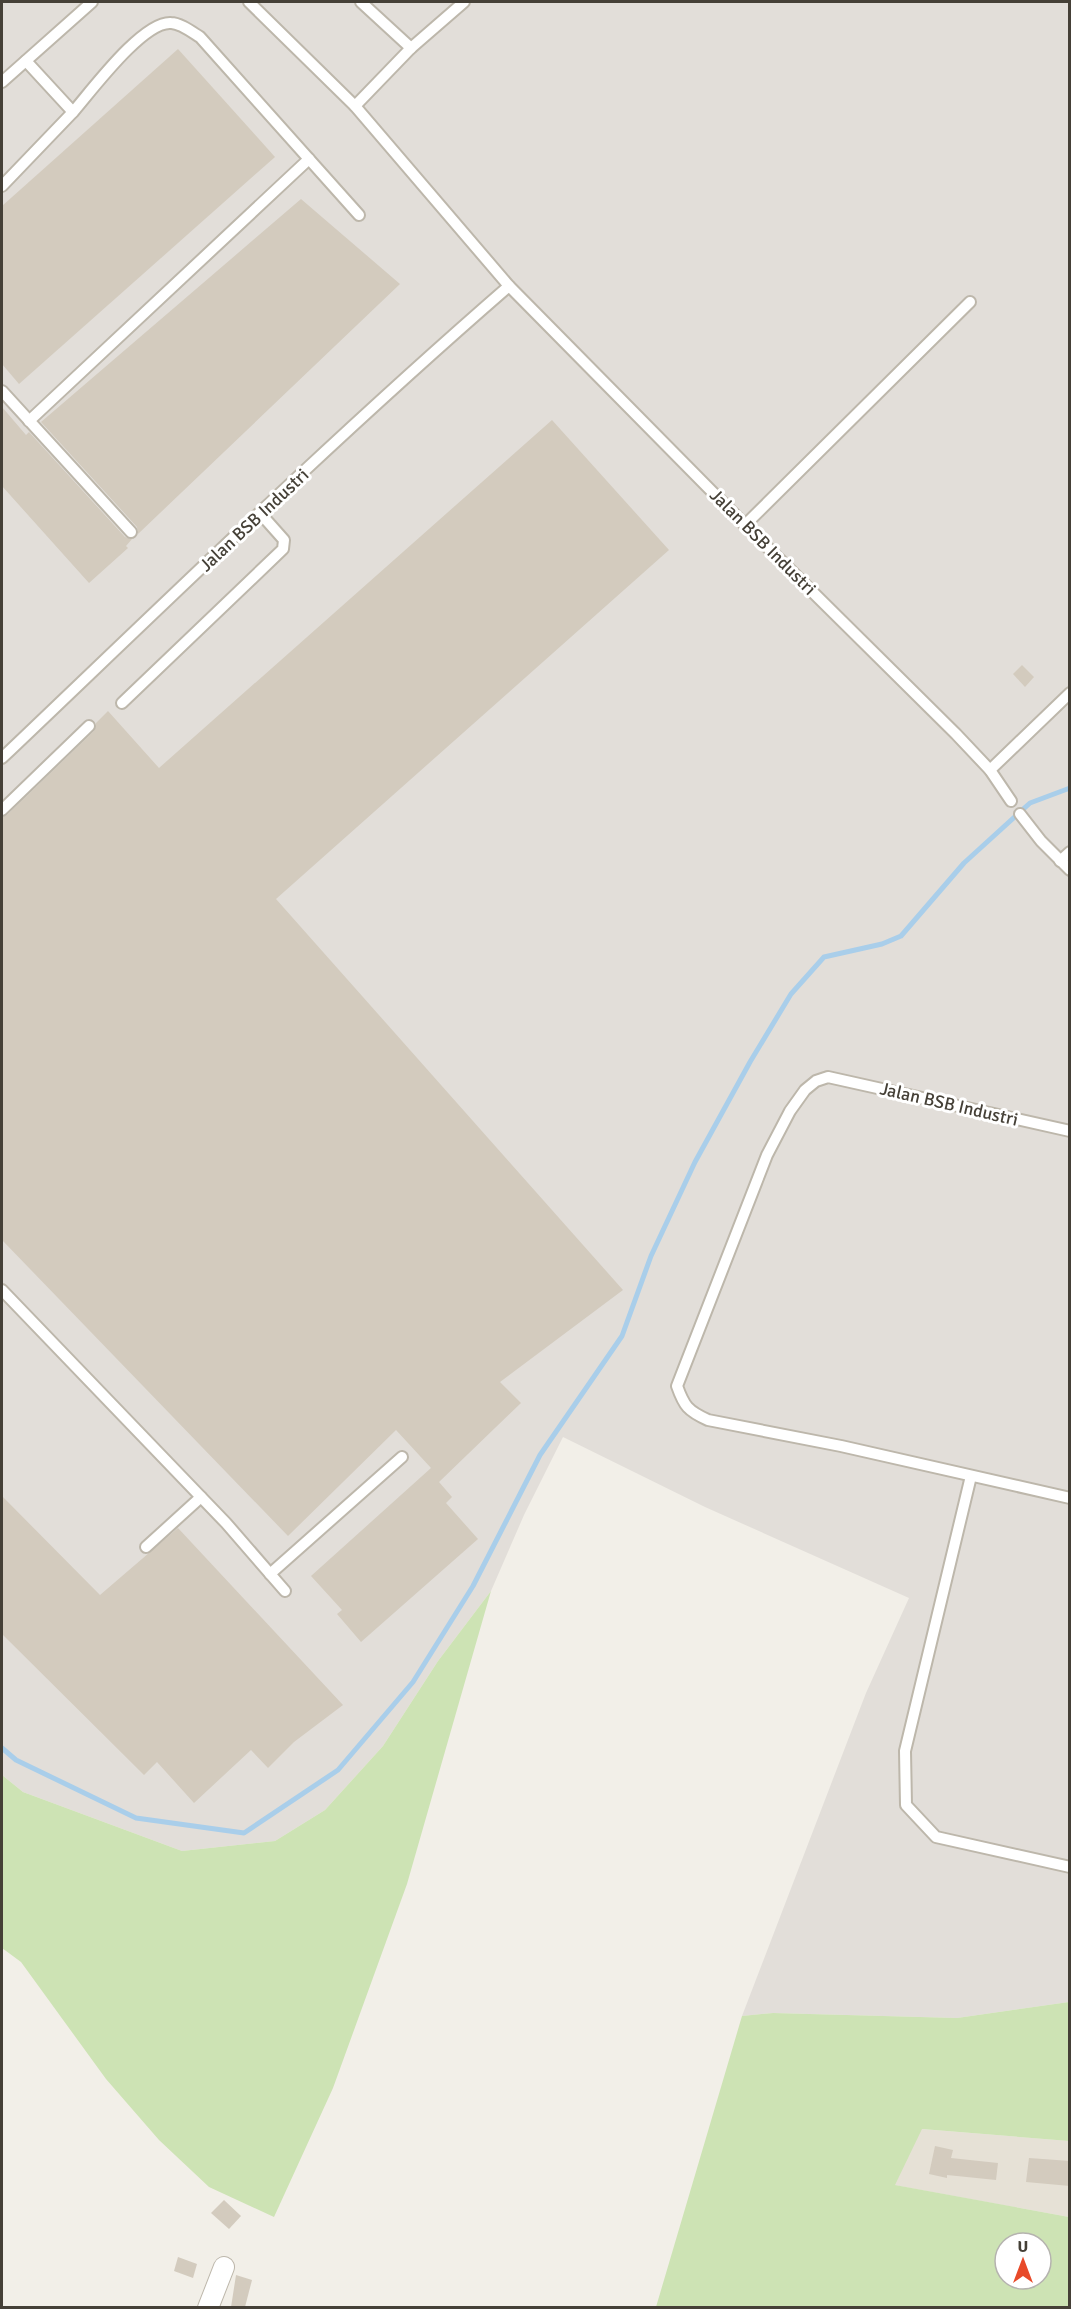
<svg xmlns="http://www.w3.org/2000/svg" width="1071" height="2309" font-family="Signika,sans-serif">
<style>
.residential{fill:#e6e1d6}
.industrial{fill:#e2ded9}
.green{fill:#cde3b4;fill-rule:evenodd}
.lines{fill:none;stroke-linecap:round;stroke-linejoin:round}
.stream{stroke:#a9ceea;stroke-width:5}
.building{fill:#d3cbbe}
.lane-casing{stroke:#bdb7ab;stroke-width:14}
.street-casing{stroke:#bdb7ab;stroke-width:22}
.lane{stroke:#fff;stroke-width:10}
.street{stroke:#fff;stroke-width:20}
.labels{text-anchor:middle;dominant-baseline:central;stroke-width:6;stroke-linejoin:round;paint-order:stroke}
.street-label{font-size:18px;fill:#454037;stroke:#fff}
</style>
<rect width="100%" height="100%" fill="#f2efe8"/>
<path class="residential" d="M921,2129L1069,2141V2217L894,2185Z"/>
<path class="industrial" d="M2,2H1069V2002L957,2018L773,2013L742,2016L866,1693L909,1598L705,1507L563,1437L524,1515L491,1591L438,1661L383,1746L325,1810L275,1841L182,1851L23,1792L2,1775Z"/>
<g class="green">
<path d="M491,1591L407,1884L333,2088L274,2217L209,2187L159,2140L106,2079L21,1962L2,1948V1775L23,1792L182,1851L275,1841L325,1810L383,1746L438,1661Z"/>
<path d="M1069,2002V2141L922,2129L895,2185L1069,2217V2307H656L742,2016L773,2013L957,2018ZM1005,2243H1041V2279H1005Z"/>
</g>
<g class="lines">
<path class="stream" d="M2,1748L16,1760L136,1818L244,1833L338,1770L413,1682L473,1586L540,1455L622,1336L651,1256L695,1162L750,1062L791,994L824,957L882,944L901,936L964,863L1030,803L1070,788"/>
</g>
<g class="building">
<path d="M178,49L275,157L19,384L2,364V206Z"/>
<path d="M301,199L400,284L138,534L137,527L41,422Z"/>
<path d="M2,407L26,435L29,432L125,537L132,539L126,546L128,548L89,583L2,486Z"/>
<path d="M552,420L669,550L276,899L623,1290L500,1382L521,1403L439,1482L452,1497L446,1503L478,1539L361,1642L337,1614L342,1610L311,1576L431,1468L396,1430L288,1536L2,1240V817L7,815L94,731L96,723L108,711L159,768Z"/>
<path d="M1022,665L1034,677L1025,687L1013,674Z"/>
<path d="M2,1496L100,1595L178,1528L343,1705L294,1742L268,1768L251,1750L194,1803L157,1762L144,1775L2,1634Z"/>
<path d="M935,2146L953,2150L951,2158L998,2163L996,2180L947,2175V2178L929,2174Z"/>
<path d="M1029,2158L1070,2161V2186L1026,2182Z"/>
<path d="M224,2200L241,2216L229,2229L211,2213Z"/>
<path d="M178,2257L197,2264L193,2278L174,2271Z"/>
<path d="M236,2275L252,2280L245,2307H231Z"/>
</g>
<g class="lines">
<defs>
<g id="lane">
<path d="M249,2L355,106L509,286L745,525L956,734L990,770L1011,801"/>
<path d="M361,2L411,48"/>
<path d="M2,82L92,2"/>
<path d="M355,106L411,48L464,2"/>
<path d="M73,112C92,90 143,21 171,23C180,23 192,32 200,37L359,215"/>
<path d="M2,186L73,112L26,61"/>
<path d="M2,391L131,532"/>
<path d="M29,421L309,159"/>
<path d="M745,525L970,302"/>
<path d="M122,703L283,549L284,540L260,513"/>
<path d="M2,758C169,599 335,437 509,286"/>
<path d="M990,770L1070,693"/>
<path d="M2,810L89,726"/>
<path d="M1020,814L1041,841L1070,870"/>
<path d="M1060,861L1070,852"/>
<path d="M1070,1131L828,1077L816,1081L805,1090L790,1111L767,1155L677,1386C684,1406 688,1411 708,1420L841,1446L1070,1498"/>
<path d="M2,1290L226,1523L285,1591"/>
<path d="M971,1476L905,1751L906,1805L936,1837L1070,1867"/>
<path d="M146,1547L201,1497"/>
<path d="M270,1574L402,1457"/>
</g>
<path id="street" d="M208,2308L224,2267"/>
</defs>
<use href="#lane" class="lane-casing"/>
<use href="#street" class="street-casing"/>
<use href="#lane" class="lane"/>
<use href="#street" class="street"/>
</g>
<g class="labels">
<g class="street-label">
<text transform="translate(254 520) rotate(-43)">Jalan BSB Industri</text>
<text transform="translate(763 542) rotate(45)">Jalan BSB Industri</text>
<text transform="translate(949 1104) rotate(13)">Jalan BSB Industri</text>
</g>
</g>
<rect width="1071" height="2309" fill="none" stroke="#454037" stroke-width="6"/>
<g transform="translate(1023 2261)"><circle r="28" fill="#ffffff" stroke="#b5b3af" stroke-width="1.5"/>
<path d="M0-4.5L10 22L0 15L-10 22Z" fill="#e84a29"/>
<text y="-9" font-size="16" font-weight="bold" text-anchor="middle" fill="#454037">U</text>
</g>
</svg>
